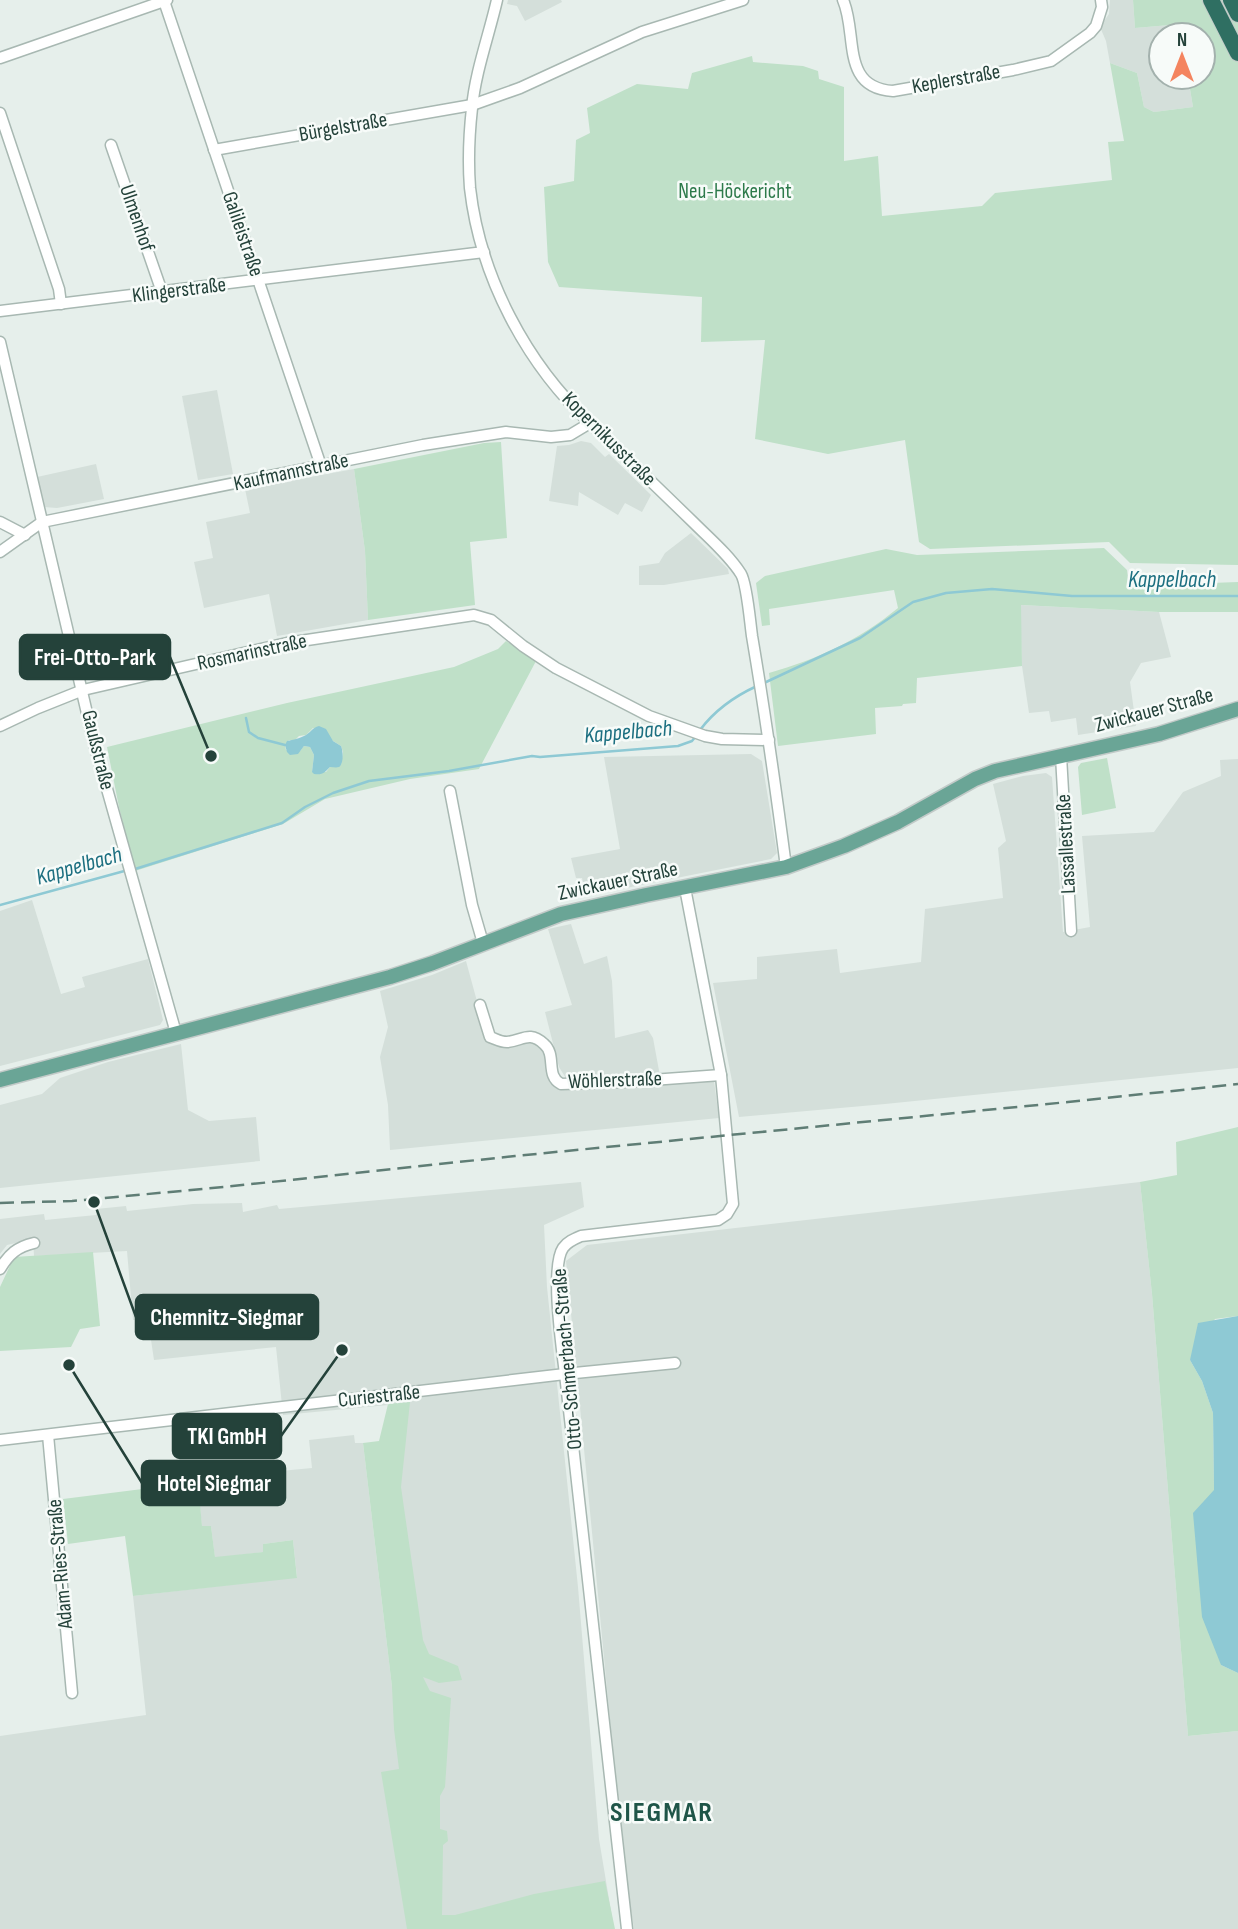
<svg xmlns="http://www.w3.org/2000/svg" width="1238" height="1929" font-family="'Sofia Sans Condensed',sans-serif">
<style>
.built{fill:#d4dfda}
.green{fill:#bfe0c8;fill-rule:evenodd}
.water{fill:#8ec9d4}
.lines{fill:none;stroke-linecap:round;stroke-linejoin:round}
.stream{stroke:#8ec9d4;stroke-width:2.5}
.minor-casing{stroke:#a8b8b2;stroke-width:13}
.major-casing{stroke:#c2cac8;stroke-width:17}
.highway-casing{stroke:#c2cac8;stroke-width:18}
.minor{stroke:#fff;stroke-width:10}
.major{stroke:#6aa596;stroke-width:14}
.highway{stroke:#2f6f62;stroke-width:16}
.rail{stroke:#5f7d75;stroke-width:2.5;stroke-dasharray:14 7;stroke-linecap:butt}
.labels{text-anchor:middle;dominant-baseline:central;stroke-width:5;stroke-linejoin:round;paint-order:stroke}
.street-label{font-size:21px;fill:#24423a;stroke:#f7fbf9}
.park-label{font-size:21px;fill:#2d7a4b;stroke:#f7fbf9}
.water-label{font-size:23px;font-style:italic;fill:#1c6f80;stroke:#f7fbf9}
.district-label{font-size:28px;font-weight:bold;letter-spacing:2px;fill:#1f5548;stroke:#f7fbf9}
.leader{fill:none;stroke:#24423a;stroke-width:2.5}
.callout-dot{fill:#24423a;stroke:#f7fbf9;stroke-width:2.5}
.callout{fill:#24423a;stroke:#24423a;stroke-width:2.5}
.callout-label{font-size:23px;text-anchor:middle;font-weight:bold;fill:#fff}
</style>
<rect width="100%" height="100%" fill="#e6efeb"/>
<g class="built">
<path d="M508,0H561L562,2L525,21L517,6L507,4Z"/>
<path d="M1110,0H1133L1135,28L1170,25L1174,35H1161V77H1188L1193,107L1154,112L1144,107L1137,73L1110,63L1106,41L1100,27L1109,14Z"/>
<path d="M217,390L233,474L198,480L182,396Z"/>
<path d="M581,441L591,443L605,457L609,454L651,495L642,512L625,503L618,515L579,492L578,506L549,501L557,446L569,445Z"/>
<path d="M96,464L104,499L57,508L44,507L37,477Z"/>
<path d="M354,469L365,551L368,620L277,636L269,594L204,608L194,562L213,558L206,522L250,513L245,489Z"/>
<path d="M691,533L728,569L729,574L664,585H639V566L659,563L665,553Z"/>
<path d="M1020,605L1159,612L1171,657L1141,663L1130,682L1136,726L1078,735L1076,718L1051,722L1049,711L1029,713L1022,666Z"/>
<path d="M751,754L762,761L777,853L771,859L586,896L582,878H576L571,858L620,849L604,757Z"/>
<path d="M1238,759V1068L885,1104L739,1117L713,983L757,979V957L837,949L840,973L921,962L925,909L1003,898L998,848L1006,841L993,784L1023,776L1046,773L1052,777L1063,932L1090,927L1082,836L1154,832L1183,792L1221,776L1220,760Z"/>
<path d="M32,900L61,994L85,987L82,977L148,959L163,1020L160,1025L0,1066V911Z"/>
<path d="M571,924L584,964L607,956L612,981L615,1038L648,1030L653,1038L660,1076L567,1080L559,1067L545,1012L572,1005L548,929Z"/>
<path d="M466,961L487,1038L495,1045L507,1047L532,1040L542,1044L552,1083L714,1081L719,1118L390,1150L388,1105L380,1057L388,1027L380,991L432,975Z"/>
<path d="M181,1044L188,1110L209,1121L256,1117L260,1161L0,1188V1105L42,1094L60,1078L108,1062Z"/>
<path d="M581,1182L584,1207L544,1225L547,1287L578,1587L599,1839L614,1929H0V1736L146,1715L133,1596L297,1577L293,1540L263,1544L264,1552L215,1558L211,1526L202,1527L197,1479L312,1468L309,1440L354,1435L355,1443H363L392,1687L411,1684L388,1405L283,1415L276,1347L154,1360L148,1320H133L127,1251L34,1256L33,1239L7,1245L0,1254V1219L44,1214L45,1220L96,1215V1209L126,1206L127,1211L193,1204L242,1203L243,1212L277,1205L279,1209Z"/>
<path d="M1140,1182L1152,1294L1188,1736L1238,1731V1929H634L624,1866L566,1261L587,1245Z"/>
</g>
<g class="green">
<path d="M1133,0H1238V565L1130,563L1109,542L930,549L919,542L905,440L828,454L755,439L765,340L701,342L702,297L559,287L548,262L544,187L574,181L576,140L590,133L587,108L637,84L688,89L692,73L752,56L753,62L803,66L818,71L819,79L844,87V161L878,156L882,216L982,206L995,193L1112,180L1108,142L1124,141L1110,63L1137,73L1144,107L1154,112L1193,107L1188,77H1203V35H1174L1170,25L1135,28Z"/>
<path d="M501,442L507,538L470,542L475,605L368,620L365,551L354,469L484,443Z"/>
<path d="M1104,548L1127,570L1129,586L1238,582V612H1159L1021,605L1022,666L917,678L916,703L903,704L902,706L875,708L876,734L778,746L769,673C818,659 859,640 898,608L894,590L769,609L770,625L762,626L756,583L765,576L886,549L917,555Z"/>
<path d="M506,641L536,661L479,769L410,779L325,799L283,824L135,871L119,807L107,747L287,703L454,667L498,649ZM313,728L341,746L343,752L341,765L330,767L326,772H312L314,755L310,747L304,746L300,751L286,750L285,745L289,740H295L299,736L306,735Z"/>
<path d="M1107,758L1116,808L1082,815L1078,767L1081,763Z"/>
<path d="M1238,1127V1316L1215,1319L1190,1360L1202,1381L1213,1413L1214,1490L1221,1665L1238,1673V1731L1188,1736L1152,1294L1140,1182L1177,1175L1176,1142Z"/>
<path d="M93,1252L100,1326L80,1329L71,1347L0,1351V1287L14,1257Z"/>
<path d="M410,1402L401,1487L423,1640L429,1654L458,1666L462,1680L439,1683L423,1677L430,1691L451,1698L445,1787L440,1796V1829L447,1831L448,1841L443,1845L442,1915H455L534,1894L605,1881L615,1929H407L381,1772L399,1769L394,1729L392,1687L363,1443L379,1441L388,1404Z"/>
<path d="M198,1482L202,1526H211L215,1557L263,1552V1544L293,1540L297,1578L133,1596L125,1536L68,1544L63,1499Z"/>
</g>
<g class="water">
<path d="M319,726L326,729L333,741L341,746C343,750 344,764 339,767C336,768 333,767 330,767C324,773 323,775 314,774L312,772L314,755L310,747L304,746L298,754L290,755L287,752L285,745L287,741C293,740 301,738 306,735C312,731 312,728 319,726Z"/>
<path d="M1238,1316V1673L1221,1665L1202,1617L1193,1513L1214,1490L1213,1413L1202,1381L1190,1360L1198,1323Z"/>
</g>
<g class="lines">
<g class="stream">
<path d="M764,683L860,638L913,602L946,593L992,589L1072,596H1238"/>
<path d="M246,718L249,732L258,738L285,745"/>
<path d="M700,730C715,710 735,696 757,686"/>
<path d="M135,869L282,823L305,807L333,793L369,781L449,771L532,756L540,757L678,746L692,741L696,736"/>
<path d="M0,905L128,870"/>
</g>
<defs>
<g id="minor">
<path d="M497,0C489,35 475,73 472,108C469,135 468,162 470,188C480,276 526,364 591,424C626,457 660,490 694,523C710,539 729,555 741,574C747,584 750,622 752,636C765,713 776,790 786,867"/>
<path d="M843,0C858,34 840,88 893,91L1013,70L1051,61L1090,33L1096,26L1102,7L1101,0"/>
<path d="M164,1L321,466"/>
<path d="M0,58L167,0"/>
<path d="M0,113L59,289L61,304"/>
<path d="M111,145L162,292"/>
<path d="M214,150L472,105L520,88L642,32L743,0"/>
<path d="M0,311L484,252"/>
<path d="M0,342L94,743L176,1033"/>
<path d="M0,522L25,535"/>
<path d="M0,552L42,522L423,445L506,432L551,437L570,435L590,423"/>
<path d="M0,726L38,708L83,690L287,643L474,615L491,620L523,646L556,668L649,716L705,736L722,739L769,740"/>
<path d="M1061,756L1071,931"/>
<path d="M450,791L472,905L483,943"/>
<path d="M480,1005L490,1037C496,1039 500,1042 507,1042C522,1041 529,1030 544,1044C557,1055 545,1076 561,1084L624,1082L721,1075"/>
<path d="M0,1269C9,1254 17,1247 34,1243"/>
<path d="M48,1435L72,1693"/>
<path d="M0,1440L565,1374L675,1363"/>
<path d="M627,1929L565,1374C562,1349 550,1267 563,1248C567,1242 574,1239 581,1236L718,1220L727,1214L733,1204L721,1075L685,888"/>
</g>
<path id="major" d="M0,1080L390,977L433,963L561,914L646,895L786,867L844,846L898,822L975,779L995,771L1159,734L1238,709"/>
<g id="highway">
<path d="M1211,0L1238,53"/>
<path d="M1231,0L1238,14"/>
</g>
</defs>
<use href="#minor" class="minor-casing"/>
<use href="#major" class="major-casing"/>
<use href="#highway" class="highway-casing"/>
<use href="#minor" class="minor"/>
<use href="#major" class="major"/>
<use href="#highway" class="highway"/>
<path class="rail" d="M0,1203L72,1201L224,1187L515,1156L1068,1102L1238,1084"/>
</g>
<g class="labels">
<g class="street-label">
<text transform="translate(956 79) rotate(-10)">Keplerstraße</text>
<text transform="translate(343 127) rotate(-10)">Bürgelstraße</text>
<text transform="translate(137 218) rotate(71)">Ulmenhof</text>
<text transform="translate(243 234) rotate(71)">Galileistraße</text>
<text transform="translate(179 290) rotate(-7)">Klingerstraße</text>
<text transform="translate(609 439) rotate(45)">Kopernikusstraße</text>
<text transform="translate(291 472) rotate(-12)">Kaufmannstraße</text>
<text transform="translate(252 652) rotate(-12)">Rosmarinstraße</text>
<text transform="translate(1154 710) rotate(-15)">Zwickauer Straße</text>
<text transform="translate(98 750) rotate(76)">Gaußstraße</text>
<text transform="translate(1066 844) rotate(-93)">Lassallestraße</text>
<text transform="translate(618 881) rotate(-12)">Zwickauer Straße</text>
<text transform="translate(615 1080) rotate(-2)">Wöhlerstraße</text>
<text transform="translate(567 1359) rotate(-95)">Otto-Schmerbach-Straße</text>
<text transform="translate(379 1396) rotate(-6)">Curiestraße</text>
<text transform="translate(60 1564) rotate(-95)">Adam-Ries-Straße</text>
</g>
<g class="park-label">
<text x="735" y="191">Neu-Höckericht</text>
</g>
<g class="water-label">
<text x="1172" y="580">Kappelbach</text>
<text transform="translate(628 732) rotate(-5)">Kappelbach</text>
<text transform="translate(79 866) rotate(-16)">Kappelbach</text>
</g>
<g class="district-label">
<text x="662" y="1812">SIEGMAR</text>
</g>
</g>
<path class="leader" d="M211 756L170 657M94 1202L136 1317M342 1350L281 1436M69 1365L142 1483"/>
<g class="callout-dot">
<circle cx="211" cy="756" r="7"/>
<circle cx="94" cy="1202" r="7"/>
<circle cx="342" cy="1350" r="7"/>
<circle cx="69" cy="1365" r="7"/>
</g>
<g class="callout">
<rect x="20" y="635" width="150" height="44" rx="7"/>
<rect x="136" y="1295" width="182" height="44" rx="7"/>
<rect x="173" y="1414" width="108" height="44" rx="7"/>
<rect x="142" y="1461" width="143" height="44" rx="7"/>
</g>
<g class="callout-label">
<text x="95" y="665">Frei-Otto-Park</text>
<text x="227" y="1325">Chemnitz-Siegmar</text>
<text x="227" y="1444">TKI GmbH</text>
<text x="214" y="1491">Hotel Siegmar</text>
</g>
<g transform="translate(1182 56)"><circle r="33" fill="#f7fbf9" stroke="#a3b1ad" stroke-width="2"/>
<path d="M0-5L12 26L0 18L-12 26Z" fill="#f4845f"/>
<text y="-10" font-size="19" font-weight="bold" text-anchor="middle" fill="#24423a">N</text>
</g>
</svg>
